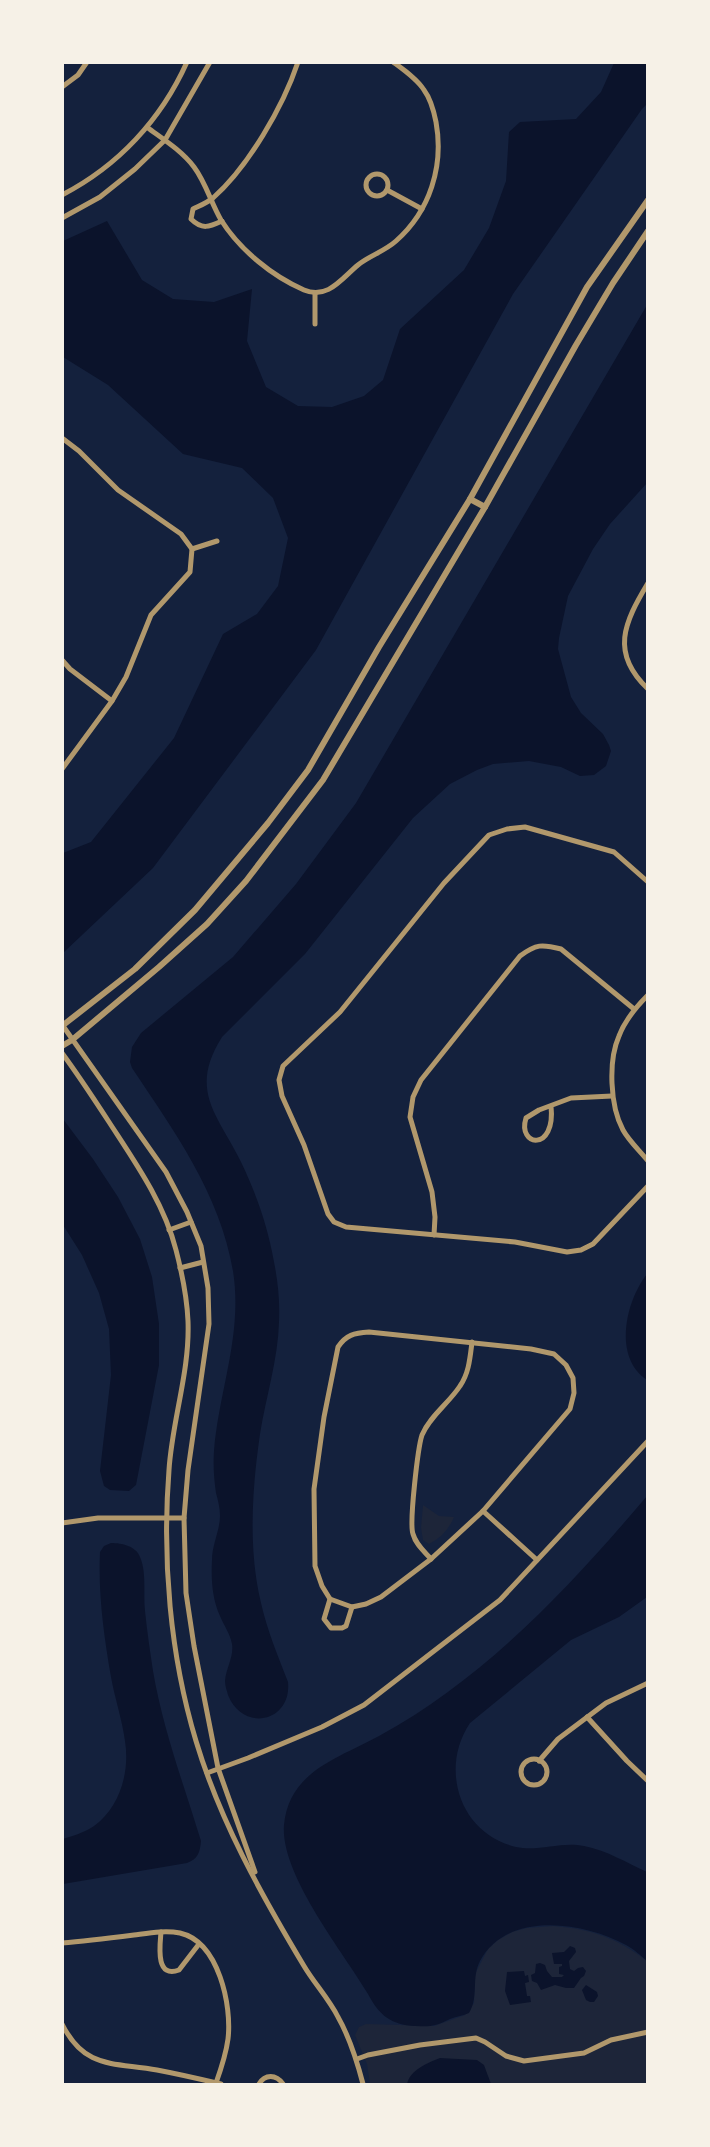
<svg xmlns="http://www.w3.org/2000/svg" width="710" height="2147" font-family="Overpass,sans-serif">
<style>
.green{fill:#1d2539}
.water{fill:#0b132b}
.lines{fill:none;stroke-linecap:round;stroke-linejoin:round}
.minor{stroke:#b1986c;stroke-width:5}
.tertiary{stroke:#b1986c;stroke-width:6}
</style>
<rect width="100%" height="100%" fill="#14213d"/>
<g class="green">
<path d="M423,1505L439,1516L454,1517C449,1529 441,1538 429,1544L423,1540L421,1528Z"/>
<path d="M553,1926C591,1929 617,1938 647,1961V2084H370L367,2064L355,2035L359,2027L366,2024L434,2026L465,2015L474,2003L475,1974L488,1949L498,1940L512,1932L527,1928Z"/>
</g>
<g class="water">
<path d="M614,63H647V104L642,109L513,294L316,650L153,868L63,953V853L91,842L174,738L223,634L257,614L278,586L288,538L273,498L242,468L183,454L108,385L63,357V241L107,221L142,280L173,299L214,302L252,289L247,341L266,387L298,406L332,407L364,396L383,380L400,329L464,270L489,228L506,181L509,132L520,122L576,119L601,92Z"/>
<path d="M647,305V483L610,524L593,549L568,596L559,638L558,649L571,697L581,713L603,734L609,745L611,751L606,766L594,775L580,776L561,767L529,761L493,764L477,770L450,784L413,818L305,954L222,1037C188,1091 218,1115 241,1162C256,1193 268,1227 274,1262C278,1282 280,1302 279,1322C278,1359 266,1397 260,1434C252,1489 248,1549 261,1603C267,1630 278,1656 288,1682C292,1722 243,1733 228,1695C227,1691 225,1686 225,1681C226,1668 234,1657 232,1644C230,1633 224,1626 220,1616C212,1598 211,1579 212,1560C212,1545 220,1530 220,1516C220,1508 218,1500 216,1493C214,1479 213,1465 214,1451C219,1390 243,1334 233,1271C220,1194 174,1131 132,1068L130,1062L132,1047L141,1033L233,957L296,884L356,803Z"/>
<path d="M63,1119L93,1159L118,1197L140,1239L152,1277L159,1324V1365L136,1485L129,1491L110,1490L104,1486L100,1471L111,1375L109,1329L99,1293L82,1255L63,1225Z"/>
<path d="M647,1274V1380C613,1358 625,1302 647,1274Z"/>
<path d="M647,1496V1597L619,1617L571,1640L470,1723C439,1769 460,1834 516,1847C539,1852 561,1841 584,1846C606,1850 627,1863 647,1872V1961C641,1956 634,1949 626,1945C584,1922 507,1910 480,1961C471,1978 479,1997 469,2013C463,2016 457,2016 450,2019C445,2021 440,2024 435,2025C429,2027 421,2026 415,2026C391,2025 379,2015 368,1994C343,1952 280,1874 284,1825C289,1771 339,1758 379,1736C485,1678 570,1587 647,1496Z"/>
<path d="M111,1543C122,1543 136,1546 140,1557C147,1573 143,1594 145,1611C147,1631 150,1651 153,1671C163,1730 184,1785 201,1841C200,1852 198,1859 187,1863L63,1884V1839C73,1836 85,1832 94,1826C120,1807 130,1772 125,1741C122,1719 115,1699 111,1677C104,1636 98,1594 100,1552L104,1546Z"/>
<path d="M570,1946L575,1948L576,1952L569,1961L570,1969L574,1971L578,1968L583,1967L586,1971L584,1976L581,1978L574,1988H566L555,1985L541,1990L537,1983L532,1981L531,1975L535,1973L536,1964L540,1963L545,1965L547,1971L552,1977H562L564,1975L559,1974V1967L562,1966V1964H554L552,1953L564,1952Z"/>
<path d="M524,1971L525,1976L528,1975L529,1982L525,1983L527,1996H530L531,2002L510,2005L505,1991L507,1972Z"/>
<path d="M586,1985L597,1992L598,1996L594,2002H590L586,2000L582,1990Z"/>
<path d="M440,2058L477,2060L484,2065L491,2084H407C410,2070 427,2063 440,2058Z"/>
</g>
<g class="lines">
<g class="minor">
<path d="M62,87L78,75L87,62"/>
<path d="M148,128C163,139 182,151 194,167C206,183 211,203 221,220C240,250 272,276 304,290C328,300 342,278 358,265C369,256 385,251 396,241C430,211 444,166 436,122C434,112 430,98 424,90C417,79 404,70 393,62"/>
<circle cx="377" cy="185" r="11"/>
<path d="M387,190L422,209"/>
<path d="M62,195C118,166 161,120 187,62"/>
<path d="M62,218L100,197L135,169L165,140L210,62"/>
<path d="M222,221C209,227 202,230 191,219L193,209C199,206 207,203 213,198C248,167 283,107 298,62"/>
<path d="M315,293V324"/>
<path d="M62,438L79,451L118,490L181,534L192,549L190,572L151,615L126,677L112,701L62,769"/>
<path d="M192,549L217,541"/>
<path d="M648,583C624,623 610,653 648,689"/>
<path d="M62,660L70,669L112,701"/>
<path d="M648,882L614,852L525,827L507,829L489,835L444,883L340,1012L283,1066L279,1080L282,1096L304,1145L328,1214L334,1222L346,1227L515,1242L567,1252L581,1250L593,1244L648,1186"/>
<path d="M648,995C636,1007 625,1020 619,1036C608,1061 610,1106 623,1130C629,1141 640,1151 648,1161"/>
<path d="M63,1026L166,1172L187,1212L201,1246L208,1288L209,1324L188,1470L184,1518L186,1593L194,1646L218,1768L255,1872"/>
<path d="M62,1053C79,1076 94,1099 109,1122C135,1162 164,1203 176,1250C182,1273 187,1298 188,1321C190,1371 172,1421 169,1470C162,1559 170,1655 196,1741C220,1821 261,1894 304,1966C314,1983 329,1999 338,2017C350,2038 357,2061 363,2084"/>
<path d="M551,1106C556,1152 517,1147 526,1118L539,1110L571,1098L612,1096"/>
<path d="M169,1230L191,1222"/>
<path d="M434,1235L435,1217L432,1192L410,1117L413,1097L421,1080L520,956C536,944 542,944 561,949L634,1009"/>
<path d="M180,1268L203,1262"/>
<path d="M369,1332L531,1349L554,1354L566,1365L573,1378L574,1393L570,1409L483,1511L431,1559L381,1597L366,1604L352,1607L330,1599L322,1586L315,1566L314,1489L324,1417L338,1347C346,1335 354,1333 369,1332Z"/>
<path d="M483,1511L537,1560"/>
<path d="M62,1523L98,1518H184"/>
<path d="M431,1559C424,1551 416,1545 413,1534C409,1523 418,1447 422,1435C430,1416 449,1403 460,1386C469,1373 470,1358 472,1342"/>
<path d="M330,1599L324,1619L331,1628H342L346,1626L352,1607"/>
<path d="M587,1717L627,1761L648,1781"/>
<circle cx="534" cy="1772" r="13"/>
<path d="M539,1761L558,1739L606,1703L648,1683"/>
<path d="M207,1773L248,1758L322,1727L364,1705L500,1600L648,1441"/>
<path d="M161,1932C160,1945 155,1979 179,1970L199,1944"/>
<path d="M62,1943C86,1941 110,1938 134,1935C149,1933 165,1930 180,1933C219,1942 232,2006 228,2039C226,2054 221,2069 216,2083"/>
<path d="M62,2024C85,2070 114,2062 157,2070C178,2074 200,2079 221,2084"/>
<path d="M357,2059L368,2055L420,2045L476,2038L485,2042L506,2056L524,2061L584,2053L611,2040L648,2032"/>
<path d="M259,2084C265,2074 276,2074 283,2084"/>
</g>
<g class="tertiary">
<path d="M470,499L485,507"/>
<path d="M62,1026L135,969L195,910L268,823L308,770L379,647L470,499L587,287L648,200"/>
<path d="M62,1046L72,1040L159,967L207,924L246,881L323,780L485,507L576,345L613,283L648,231"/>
</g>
</g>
<rect width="710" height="2147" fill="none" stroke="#f6f1e7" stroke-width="128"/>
</svg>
